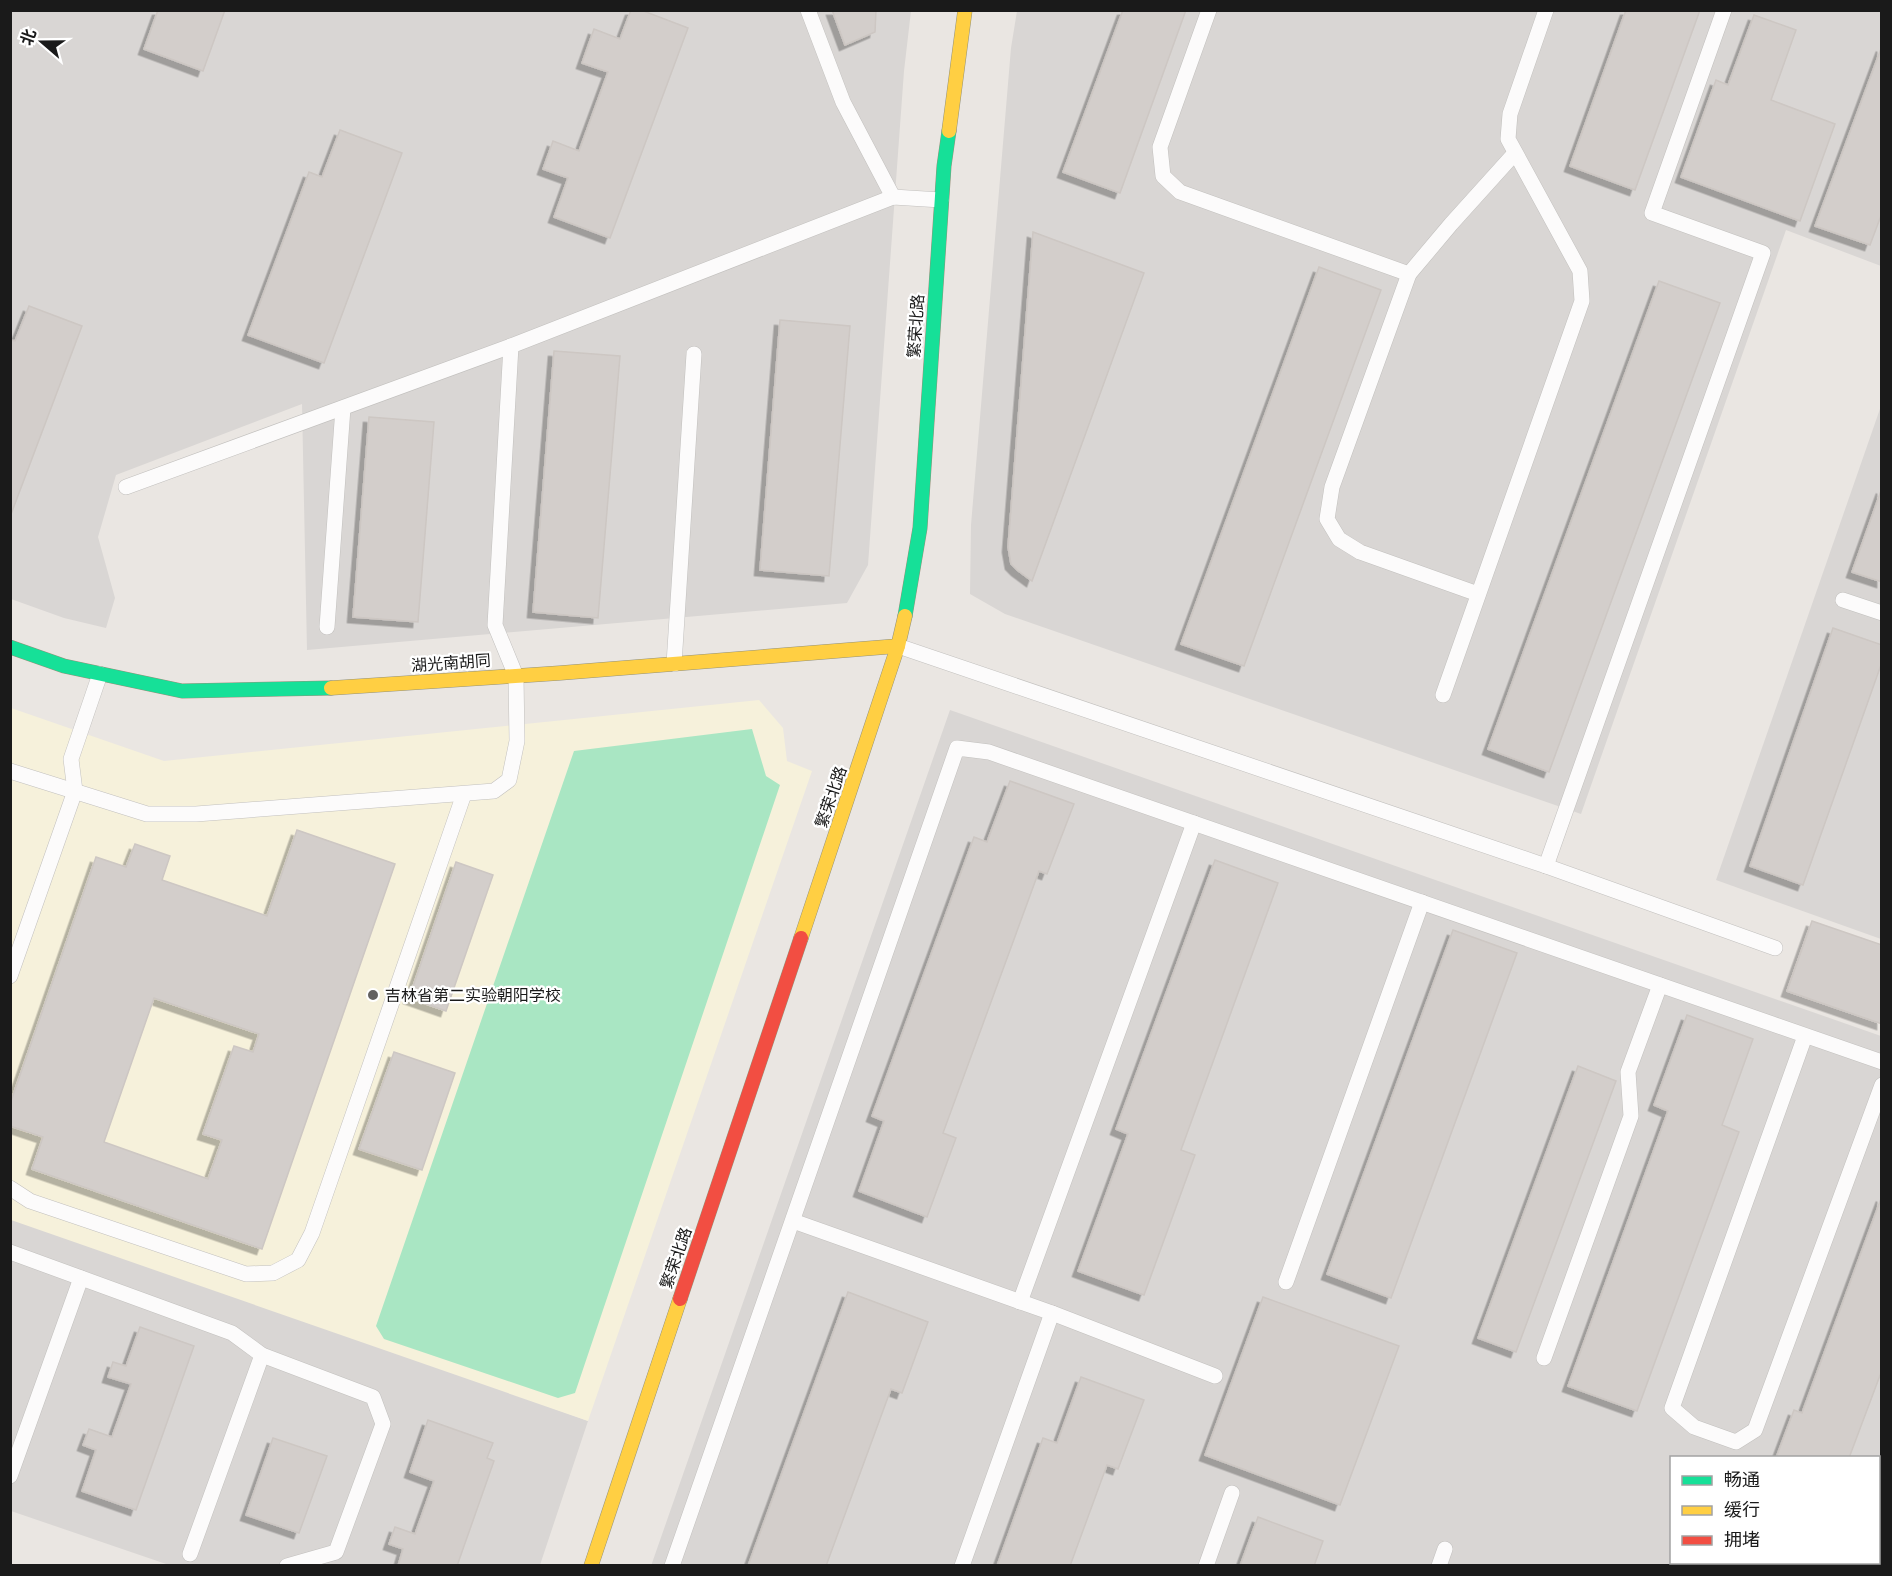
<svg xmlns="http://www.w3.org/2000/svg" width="1892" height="1576" font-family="Figtree,'Noto Sans SC',sans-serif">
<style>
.residential{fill:#d9d6d4;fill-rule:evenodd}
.education{fill:#f6f1db}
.pitch{fill:#a9e6c3}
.building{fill:#d3cecb;stroke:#cdc7c3;stroke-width:1.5;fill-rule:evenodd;filter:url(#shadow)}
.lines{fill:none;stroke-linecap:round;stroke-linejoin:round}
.lane-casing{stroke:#c2c0be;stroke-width:16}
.fast-casing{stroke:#94927a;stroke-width:15}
.slow-casing{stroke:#94927a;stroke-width:15}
.jam-casing{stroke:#94927a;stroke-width:15}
.lane{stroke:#fcfbfb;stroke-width:15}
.fast{stroke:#16e098;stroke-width:14}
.slow{stroke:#ffcf43;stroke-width:14}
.jam{stroke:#f24e42;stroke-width:14}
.poi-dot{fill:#636160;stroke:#fff;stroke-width:2}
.labels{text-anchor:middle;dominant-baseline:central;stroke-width:4.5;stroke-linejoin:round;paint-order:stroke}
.street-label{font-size:16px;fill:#1a1a1a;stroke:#fff}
.poi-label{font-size:16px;fill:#1a1a1a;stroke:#fff;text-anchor:start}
</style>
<defs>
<filter id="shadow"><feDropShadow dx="-5.5" dy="5.5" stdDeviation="0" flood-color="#0004"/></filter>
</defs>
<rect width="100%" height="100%" fill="#eae6e2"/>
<g class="residential">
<path d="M11,11H911L904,71L868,565L847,603L307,650L302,404L116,475L98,537L115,598L106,628L64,618L11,599Z"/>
<path d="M1017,11H1881V266L1786,230L1581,814L1005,614L970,594L971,525L1011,48Z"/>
<path d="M1881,406V939L1716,880Z"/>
<path d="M950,710L1881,1036V1565L651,1566ZM1672,1458H1878V1562H1672Z"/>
<path d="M10,1212L588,1421L540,1565H169L11,1511Z"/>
</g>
<path class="education" d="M759,700L783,728L787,761L812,771L588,1421L11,1220V708L164,761Z"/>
<path class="pitch" d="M752,729L766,776L780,785L575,1393L558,1398L384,1339L376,1326L574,751Z"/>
<g class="building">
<path d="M158,10H225L203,71L144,49Z"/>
<path d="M631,10H641L688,28L610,238L554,217L568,178L543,169L553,141L579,151L608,72L582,63L594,29L620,39Z"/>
<path d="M832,10H876L875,32L845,45Z"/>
<path d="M1123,10H1186L1120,193L1063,172Z"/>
<path d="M1626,10H1700L1635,190L1570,166Z"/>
<path d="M1754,15L1796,30L1771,100L1835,124L1800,221L1681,177L1716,80L1728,85Z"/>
<path d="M1882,46V213L1870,245L1815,226Z"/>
<path d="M340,130L402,153L324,363L248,335L309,172L322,177Z"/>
<path d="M1033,232L1144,273L1032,581L1017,570L1011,564L1008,547Z"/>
<path d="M1319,267L1381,290L1244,666L1181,644Z"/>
<path d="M1659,281L1720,303L1549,772L1488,749Z"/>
<path d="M29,306L82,326L10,517V340L15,341Z"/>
<path d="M780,320L850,326L829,576L760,570Z"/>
<path d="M554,351L620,356L598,618L533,612Z"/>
<path d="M369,417L434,422L418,622L353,617Z"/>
<path d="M1882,488V582L1852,572Z"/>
<path d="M1833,628L1882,645V662L1803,885L1750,866Z"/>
<path d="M1010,781L1074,804L1047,874L1039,871L943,1133L956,1138L927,1217L859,1191L884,1121L872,1116L974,837L987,842Z"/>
<path d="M297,830L395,864L262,1249L32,1169L43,1137L10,1126V1104L96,857L126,867L135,844L170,856L162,880L267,916ZM154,998L259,1034L253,1052L234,1046L203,1134L222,1140L208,1179L104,1142Z"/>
<path d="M1215,860L1278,883L1181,1150L1195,1155L1144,1295L1078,1271L1128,1134L1116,1129Z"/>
<path d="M456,862L493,875L446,1011L409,998Z"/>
<path d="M1812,921L1882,945V1024L1787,991Z"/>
<path d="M1453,930L1517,953L1391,1298L1327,1274Z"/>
<path d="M1687,1015L1753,1039L1722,1125L1739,1132L1637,1411L1568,1386L1668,1111L1654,1105Z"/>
<path d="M394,1052L455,1073L422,1170L359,1149Z"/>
<path d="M1578,1066L1616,1081L1516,1352L1478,1338Z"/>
<path d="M1882,1196V1370L1849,1458H1776L1794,1410L1802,1413Z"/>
<path d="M848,1292L928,1322L902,1393L891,1389L826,1566H748Z"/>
<path d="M1263,1297L1399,1346L1340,1505L1205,1455Z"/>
<path d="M140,1327L194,1346L136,1510L82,1491L96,1450L83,1445L89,1429L112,1437L131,1384L108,1377L113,1362L126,1366Z"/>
<path d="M1081,1377L1144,1400L1118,1469L1107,1465L1070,1566H997L1043,1438L1057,1443Z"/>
<path d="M428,1420L493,1443L487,1458L494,1461L457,1566H398L403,1549L389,1544L395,1527L415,1534L434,1481L410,1472Z"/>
<path d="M273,1438L327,1456L299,1533L246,1515Z"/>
<path d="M1258,1517L1323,1541L1314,1566H1240Z"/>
</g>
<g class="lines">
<defs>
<g id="lane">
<path d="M808,10L843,102L893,197"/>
<path d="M1209,10L1160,147L1163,176L1180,192L1409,274L1332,487L1327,519L1339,539L1360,552L1478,594"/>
<path d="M1409,274L1451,224L1515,153"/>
<path d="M126,487L511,346L893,197L941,200"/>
<path d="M1843,600L1882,613"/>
<path d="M327,627L343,408"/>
<path d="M898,646L1546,866L1775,948"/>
<path d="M674,664L694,354"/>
<path d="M1443,695L1582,301L1580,271L1508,139L1510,114L1546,10"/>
<path d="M10,771L147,814H196L494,791L509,780L517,741L516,676L495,625L511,346"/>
<path d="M1546,866L1763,253L1652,213L1724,10"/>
<path d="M10,976L75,791L71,759L100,674"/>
<path d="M1805,1036L1672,1408L1694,1427L1736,1442L1755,1430L1882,1085"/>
<path d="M10,1188L30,1201L246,1274L273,1273L298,1260L312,1233L464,794"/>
<path d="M793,1221L1052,1313L1215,1376"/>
<path d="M10,1252L232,1333L262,1355L373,1397L383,1424L336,1552L287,1566"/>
<path d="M1286,1282L1422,902"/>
<path d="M1020,1302L1194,823"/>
<path d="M1544,1358L1631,1116L1628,1072L1660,985"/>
<path d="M10,1476L81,1278"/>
<path d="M190,1554L262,1355"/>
<path d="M672,1566L957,748L989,752L1882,1062"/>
<path d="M962,1566L1052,1313"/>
<path d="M1206,1566L1232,1493"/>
<path d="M1439,1566L1445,1549"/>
</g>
<g id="fast">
<path d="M905,616L920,528L944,166L949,131"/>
<path d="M10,647L64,666L182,691L331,688"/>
</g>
<g id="slow">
<path d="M949,131L965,10"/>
<path d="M331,688L560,673L898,646"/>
<path d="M801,938L898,646L905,616"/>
<path d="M591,1566L680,1299"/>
</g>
<path id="jam" d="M680,1299L801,938"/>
</defs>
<use href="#lane" class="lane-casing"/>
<use href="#fast" class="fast-casing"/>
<use href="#slow" class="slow-casing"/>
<use href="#jam" class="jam-casing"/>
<use href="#lane" class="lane"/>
<use href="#fast" class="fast"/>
<use href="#slow" class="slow"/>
<use href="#jam" class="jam"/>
</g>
<circle class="poi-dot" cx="373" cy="995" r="6"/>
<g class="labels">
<g class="street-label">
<text transform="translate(916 326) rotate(-86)">繁荣北路</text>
<text transform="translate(451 663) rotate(-4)">湖光南胡同</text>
<text transform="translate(831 797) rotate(-71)">繁荣北路</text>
<text transform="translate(676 1258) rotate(-71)">繁荣北路</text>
</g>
<g class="poi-label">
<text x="385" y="995">吉林省第二实验朝阳学校</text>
</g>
</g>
<rect width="1892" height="1576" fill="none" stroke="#1a1a1a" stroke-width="24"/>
<rect x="1670" y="1456" width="210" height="108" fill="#ffffff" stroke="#a3a3a3" stroke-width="1.5"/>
<rect x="1682" y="1476" width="30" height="9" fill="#16e098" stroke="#a3a3a3" stroke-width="1.5"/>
<text x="1724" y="1486" font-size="18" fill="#1a1a1a">畅通</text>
<rect x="1682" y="1506" width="30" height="9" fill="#ffcf43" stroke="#a3a3a3" stroke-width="1.5"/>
<text x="1724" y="1516" font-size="18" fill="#1a1a1a">缓行</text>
<rect x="1682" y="1536" width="30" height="9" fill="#f24e42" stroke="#a3a3a3" stroke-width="1.5"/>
<text x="1724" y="1546" font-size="18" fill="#1a1a1a">拥堵</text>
<g transform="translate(42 42) rotate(290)" stroke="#ffffff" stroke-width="4.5" paint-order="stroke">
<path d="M0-4.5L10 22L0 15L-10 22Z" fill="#1a1a1a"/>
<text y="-9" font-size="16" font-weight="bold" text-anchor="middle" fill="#1a1a1a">北</text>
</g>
</svg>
